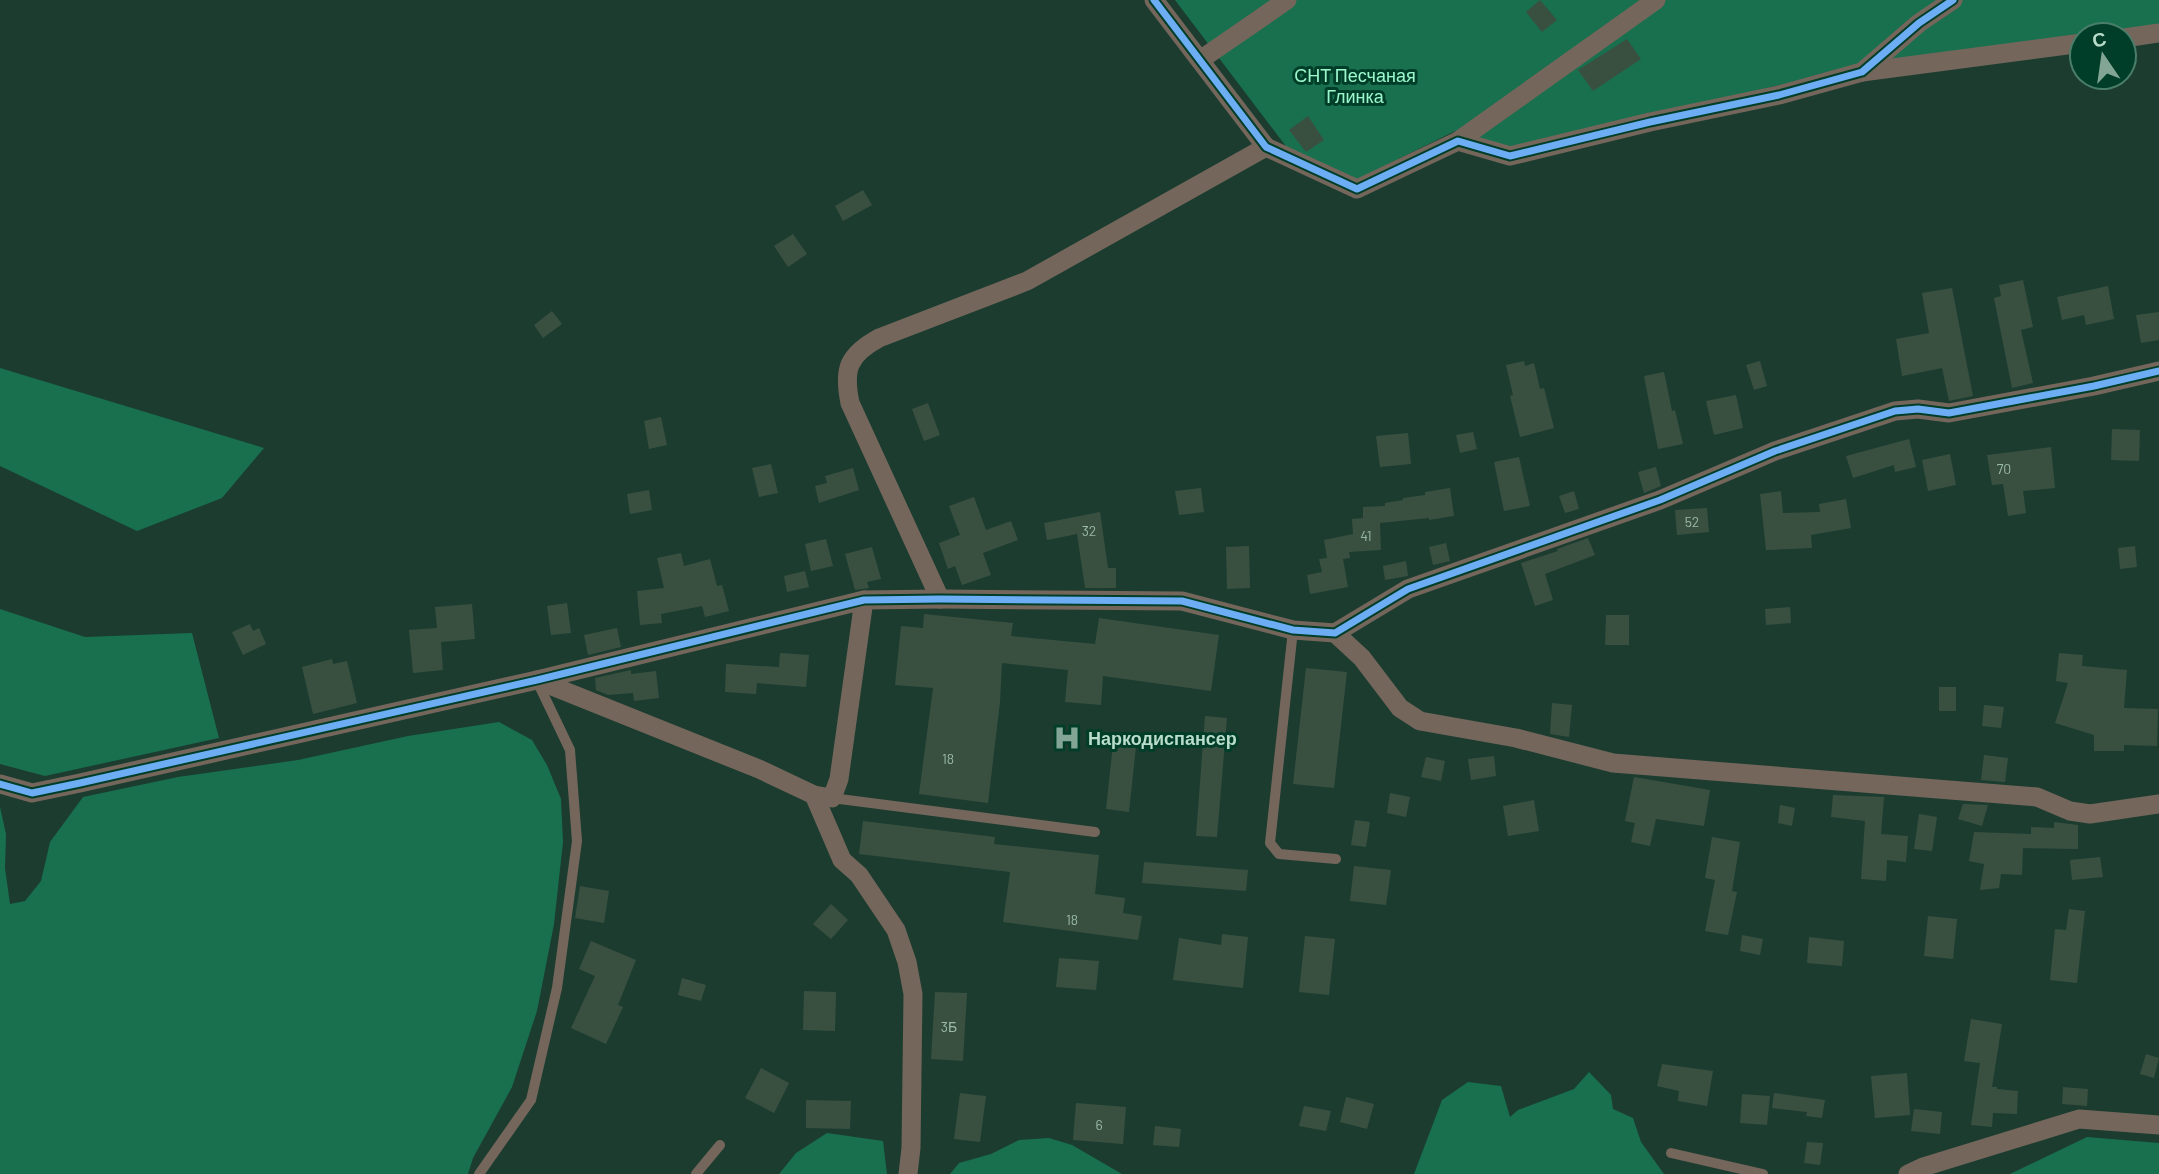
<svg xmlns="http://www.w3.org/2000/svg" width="2159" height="1174" font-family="Barlow,sans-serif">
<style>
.green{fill:#18704f}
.building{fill:#395041}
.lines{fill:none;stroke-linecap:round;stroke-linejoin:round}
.lane{stroke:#74665b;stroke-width:10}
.street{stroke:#74665b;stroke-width:19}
.cycleway-casing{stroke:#003e29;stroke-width:11}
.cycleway{stroke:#6dadf4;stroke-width:7}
.labels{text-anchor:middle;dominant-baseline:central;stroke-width:6;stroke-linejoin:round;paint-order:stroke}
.number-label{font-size:14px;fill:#9abaa8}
.park-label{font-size:18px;fill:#9cf8cc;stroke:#003e29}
.poi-label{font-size:18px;font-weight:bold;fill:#baddcb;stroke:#003e29;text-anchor:start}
</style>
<rect width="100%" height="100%" fill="#1c3c30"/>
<g class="green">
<path d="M1175,0H2159V25L1856,67L1508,149L1455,131L1356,180L1288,149Z"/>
<path d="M0,368L264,448L222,498L137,531L0,466Z"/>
<path d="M0,609L85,637L192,633L219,738L45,776L0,764Z"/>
<path d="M499,722L532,740L547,765L561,799L563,842L554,924L537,1011L512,1087L473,1158L468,1174H0V807L6,834L5,868L10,904L25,901L41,881L50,842L83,797L178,777L298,760L408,736Z"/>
<path d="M1589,1072L1611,1095L1613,1109L1633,1118L1641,1142L1664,1174H1414L1442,1100L1468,1082L1501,1086L1510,1117L1518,1110L1574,1089Z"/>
<path d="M827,1133L883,1141L887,1174H779L796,1153Z"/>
<path d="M2087,1137L2159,1143V1174H2010Z"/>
<path d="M1049,1138L1072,1145L1122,1174H950L959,1163L991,1154L1019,1140Z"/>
</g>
<g class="building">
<path d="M1540,0L1557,20L1542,32L1526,12Z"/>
<path d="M1627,39L1641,59L1593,91L1578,70Z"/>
<path d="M1308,116L1324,140L1306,152L1289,130Z"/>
<path d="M863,190L872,205L843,221L835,206Z"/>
<path d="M793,234L807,254L788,267L774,246Z"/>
<path d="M2023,280L2033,327L2021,330L2033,383L2012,388L1994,298L2001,296L1999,285Z"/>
<path d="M2108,286L2114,319L2086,325L2084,315L2062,320L2057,297Z"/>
<path d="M1952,288L1973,396L1949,401L1942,368L1902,376L1896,339L1929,333L1922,293Z"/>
<path d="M552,311L562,324L543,338L534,325Z"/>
<path d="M2159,312V340L2141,343L2136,315Z"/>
<path d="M1524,361L1525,366L1534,363L1540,389L1544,388L1554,428L1520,437L1510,396L1513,395L1506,365Z"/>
<path d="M1760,361L1767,386L1754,390L1746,365Z"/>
<path d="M1664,372L1672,411L1675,410L1683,444L1658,449L1644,376Z"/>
<path d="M1736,395L1743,428L1714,435L1706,401Z"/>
<path d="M928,403L940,435L924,441L912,409Z"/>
<path d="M661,417L667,445L649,449L644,421Z"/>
<path d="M2112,429L2140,430L2139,461L2111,460Z"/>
<path d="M1473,432L1477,449L1460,453L1456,435Z"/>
<path d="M1408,433L1411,464L1380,467L1376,436Z"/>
<path d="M1909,439L1916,467L1895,472L1894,465L1853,478L1846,456Z"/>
<path d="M2051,447L2055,488L2023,491L2026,513L2008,516L2003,484L1992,485L1987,455Z"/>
<path d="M1950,454L1956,485L1928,491L1922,460Z"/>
<path d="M1519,457L1530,506L1504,511L1494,462Z"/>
<path d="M771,464L778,493L759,497L752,468Z"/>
<path d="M1656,467L1661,486L1644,493L1638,472Z"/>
<path d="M853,468L859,490L819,503L815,486L827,483L825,476Z"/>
<path d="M1201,488L1204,512L1179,515L1175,491Z"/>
<path d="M1450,488L1454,516L1429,520V518L1380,523L1381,550L1349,552L1350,558L1343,559L1348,587L1310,594L1307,575L1322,572L1319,559L1327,558L1324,540L1353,534L1352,519L1363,518V507L1385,506V503L1403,500V498L1425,495V492Z"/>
<path d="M649,490L652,510L630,514L627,494Z"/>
<path d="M1574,491L1579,509L1565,513L1559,496Z"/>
<path d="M1781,491L1783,513L1820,512L1819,504L1846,499L1851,528L1811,535L1812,548L1766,550L1760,494Z"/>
<path d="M974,497L986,530L1011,521L1018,540L983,553L991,575L962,585L955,566L948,569L939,543L960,535L949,506Z"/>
<path d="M1707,508L1709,532L1677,535L1675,510Z"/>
<path d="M1100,512L1108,568H1116V588H1085L1077,534L1047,540L1044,523Z"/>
<path d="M1588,538L1595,555L1545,574L1553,600L1535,606L1521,563L1558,551L1557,549Z"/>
<path d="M826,539L833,566L811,571L805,544Z"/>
<path d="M1446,543L1450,561L1433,565L1429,547Z"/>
<path d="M1249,546L1250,588L1227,589L1226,547Z"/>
<path d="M2135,546L2137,567L2120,569L2118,548Z"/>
<path d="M872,547L881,579L867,582L869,588L855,590L845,554Z"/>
<path d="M681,553L684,566L710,559L717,586L722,585L729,611L705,617L702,606L661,614L662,623L640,625L637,591L664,588L657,558Z"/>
<path d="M1406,561L1408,576L1385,580L1383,566Z"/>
<path d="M805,571L809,587L787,592L784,576Z"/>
<path d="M567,603L571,633L551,635L547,606Z"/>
<path d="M472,604L475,639L441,642L443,670L413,673L409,630L437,628L435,607Z"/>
<path d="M1790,607L1791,623L1766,625L1765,609Z"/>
<path d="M924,614L1013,623L1011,636L1095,644L1099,618L1219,635L1211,691L1103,676L1101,705L1065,702L1068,670L1002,663L1000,702L988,803L919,794L933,688L895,685L901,626L923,628Z"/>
<path d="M1606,615H1629V645H1605Z"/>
<path d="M250,624L253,631L259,628L266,644L243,655L232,632Z"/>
<path d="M617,628L621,647L588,655L584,635Z"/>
<path d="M780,653L809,655L806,687L757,683L756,694L725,692L726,664L779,667Z"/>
<path d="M2059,653L2083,655L2082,666L2127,670L2124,708L2158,709L2157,746L2124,745V751H2094V735L2055,723L2068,683L2056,681Z"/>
<path d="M332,659L333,664L347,661L357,703L313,714L302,667Z"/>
<path d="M1306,668L1347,672L1334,788L1293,784Z"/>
<path d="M631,670V674L656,671L659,698L634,701L633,693L608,695L596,690L595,678Z"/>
<rect x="1939" y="687" width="17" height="24"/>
<path d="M1552,703L1572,705L1569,737L1550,734Z"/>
<path d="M1984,705L2004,707L2001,728L1982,726Z"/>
<path d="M1205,716L1227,718L1217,837L1196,836Z"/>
<path d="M1114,735L1137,737L1129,812L1106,809Z"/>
<path d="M1984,755L2008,758L2005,782L1981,780Z"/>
<path d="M1494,756L1496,776L1471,780L1468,759Z"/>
<path d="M1426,757L1445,761L1441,781L1421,777Z"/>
<path d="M1634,777L1710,790L1704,826L1656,819L1650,846L1631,842L1635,823L1625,821Z"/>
<path d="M1390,793L1410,797L1406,817L1387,813Z"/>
<path d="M1833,795L1884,797L1881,834L1908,836L1906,862L1887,860L1886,881L1861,879L1865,821L1831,817Z"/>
<path d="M1534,800L1539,831L1508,836L1503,806Z"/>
<path d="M1963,804L1988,805L1982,826L1958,819Z"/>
<path d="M1780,805L1795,808L1792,826L1778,823Z"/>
<path d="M1919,814L1937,817L1932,851L1914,849Z"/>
<path d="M1355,820L1370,822L1366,847L1351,845Z"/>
<path d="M863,821L995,837L994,844L1099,855L1095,894L1125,898L1123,913L1142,916L1138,940L1003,922L1010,872L859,854Z"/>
<path d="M2054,822L2078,825V849L2023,848L2022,875L2001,874L1999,888L1980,890L1984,864L1969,861L1974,832L2031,834V827L2054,828Z"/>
<path d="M1712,837L1740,842L1732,891L1737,892L1728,935L1705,931L1715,880L1705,878Z"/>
<path d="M2100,857L2103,877L2072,880L2070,860Z"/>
<path d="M1144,862L1248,870L1246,891L1142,883Z"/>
<path d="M1354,866L1391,870L1386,905L1350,901Z"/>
<path d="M580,886L609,891L604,923L575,918Z"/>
<path d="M831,904L848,920L831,939L813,924Z"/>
<path d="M2069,909L2085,911L2077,983L2050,980L2055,929L2066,930Z"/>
<path d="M1928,916L1957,919L1953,959L1924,956Z"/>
<path d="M1222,934L1248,937L1243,988L1173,980L1179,938L1221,945Z"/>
<path d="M1742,935L1763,939L1760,955L1740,951Z"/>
<path d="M1305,936L1335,939L1329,995L1299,992Z"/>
<path d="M1809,937L1844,941L1842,966L1807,963Z"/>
<path d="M591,941L636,960L618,1005L623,1007L606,1044L571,1028L595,976L579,969Z"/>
<path d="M1059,958L1099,961L1096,990L1056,987Z"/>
<path d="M682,978L706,985L701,1001L678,995Z"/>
<path d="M804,991L836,992L835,1031L803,1030Z"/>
<path d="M935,992L967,993L963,1061L931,1059Z"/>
<path d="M1971,1019L2002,1024L1992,1087H1997V1089L2018,1091L2017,1114L1993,1113L1992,1127L1971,1125L1980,1063L1964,1061Z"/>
<path d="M2146,1054L2159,1058L2154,1078L2140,1074Z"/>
<path d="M1662,1064L1713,1071L1707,1106L1678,1101L1679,1091L1657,1086Z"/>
<path d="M761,1068L789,1083L774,1113L745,1098Z"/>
<path d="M1907,1073L1910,1115L1875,1118L1871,1076Z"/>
<path d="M2063,1087L2088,1089L2087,1106L2062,1104Z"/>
<path d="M960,1093L986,1096L980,1142L954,1139Z"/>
<path d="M1774,1093L1825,1100L1822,1118L1806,1116L1807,1112L1772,1108Z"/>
<path d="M1742,1094L1770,1096L1767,1125L1740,1123Z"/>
<path d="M1346,1097L1374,1104L1367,1129L1340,1122Z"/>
<path d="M806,1100L851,1101L850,1129L806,1128Z"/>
<path d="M1076,1103L1126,1107L1123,1144L1073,1140Z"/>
<path d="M1304,1106L1331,1111L1326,1131L1299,1126Z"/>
<path d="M1914,1109L1942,1112L1940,1134L1911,1131Z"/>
<path d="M1155,1126L1181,1129L1179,1147L1153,1145Z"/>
<path d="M1807,1142L1823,1143L1820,1165L1804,1163Z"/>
</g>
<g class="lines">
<g class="lane">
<path d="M1293,630L1270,843L1279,854L1336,859"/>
<path d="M832,798L1095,832"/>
<path d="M1671,1153L1763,1174"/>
<path d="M479,1174L531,1100L557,988L577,841L570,750L537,681"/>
<path d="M696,1174L720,1145"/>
</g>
<g class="street">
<path d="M1154,0L1266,147L1357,189L1458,141L1510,156L1650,122L1779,95L1862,72L1919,23L1953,0"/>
<path d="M2124,38L2159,33"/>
<path d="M1200,60L1287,0"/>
<path d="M1862,72L2082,43"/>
<path d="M1458,141L1656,0"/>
<path d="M940,599L850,403C843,369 848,355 879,338L1027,281L1266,147"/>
<path d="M1335,633L1362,658L1400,708L1420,721L1516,738L1613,763L2037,797L2070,811L2090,814L2159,804"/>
<path d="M537,680L759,769L814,795L842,860L859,875L896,930L907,962L913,994L911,1148L908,1174"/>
<path d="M0,784L32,793L80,783L537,680L864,600L940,599L1182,601L1293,630L1335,633L1408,589L1660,500L1775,451L1895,411L1918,409L1949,413L2094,386L2159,371"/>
<path d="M814,795L832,798L839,779L864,600"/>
<path d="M1908,1174L1923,1167L2079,1119L2159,1125"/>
</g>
<defs>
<g id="cycleway">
<path d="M1154,0L1266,147L1357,189L1458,141L1510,156L1650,122L1779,95L1862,72L1919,23L1953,0"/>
<path d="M0,784L32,793L80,783L537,680L864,600L940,599L1182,601L1293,630L1335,633L1408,589L1660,500L1775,451L1895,411L1918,409L1949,413L2094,386L2159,371"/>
</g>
</defs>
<use href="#cycleway" class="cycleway-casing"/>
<use href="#cycleway" class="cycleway"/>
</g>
<defs>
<symbol id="hospital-bare" viewBox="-9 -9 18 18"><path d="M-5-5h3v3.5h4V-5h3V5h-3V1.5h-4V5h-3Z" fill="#83a595" stroke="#003e29" stroke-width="2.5" paint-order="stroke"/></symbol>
</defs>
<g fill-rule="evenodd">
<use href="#hospital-bare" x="1048" y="719" width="38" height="38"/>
</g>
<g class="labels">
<g class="number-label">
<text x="2004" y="468">70</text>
<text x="1692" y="521">52</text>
<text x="1089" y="530">32</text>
<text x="1366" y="535">41</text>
<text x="948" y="758">18</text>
<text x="1072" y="919">18</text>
<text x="949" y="1026">3Б</text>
<text x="1099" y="1124">6</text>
</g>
<g class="park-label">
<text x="1355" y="75">СНТ Песчаная<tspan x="1355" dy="21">Глинка</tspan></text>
</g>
<g class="poi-label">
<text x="1088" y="738">Наркодиспансер</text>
</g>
</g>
<g transform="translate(2103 56) rotate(347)"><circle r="33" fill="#003e29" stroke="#4a7e6a" stroke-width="2"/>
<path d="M0-5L12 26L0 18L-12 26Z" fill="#83a595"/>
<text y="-10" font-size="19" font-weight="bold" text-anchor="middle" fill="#baddcb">С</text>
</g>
</svg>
